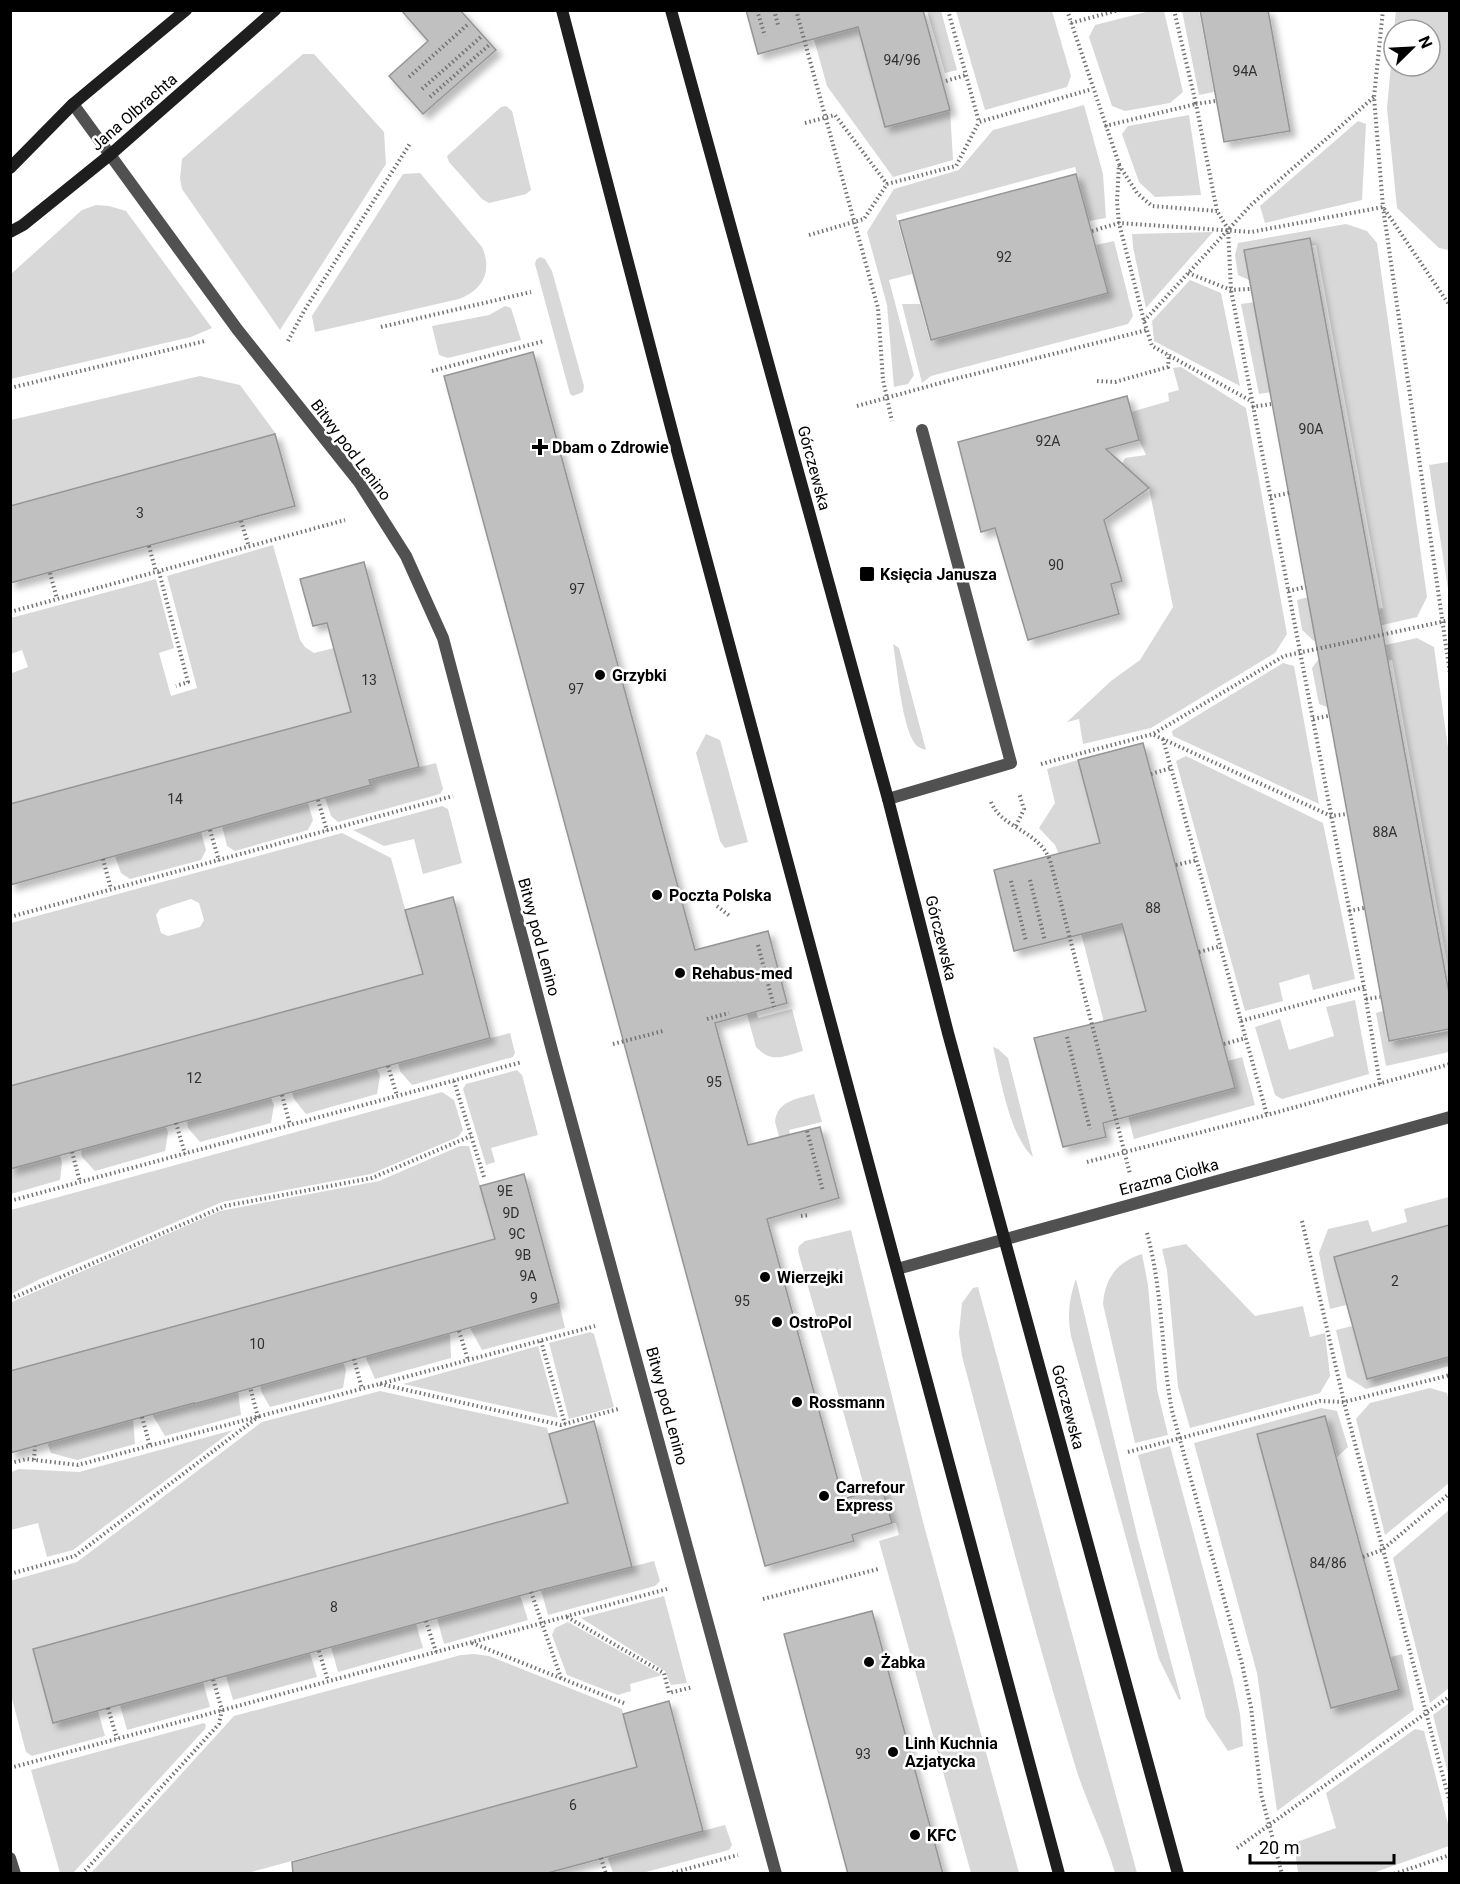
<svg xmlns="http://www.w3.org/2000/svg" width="1460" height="1884" font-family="Roboto,sans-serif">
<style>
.green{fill:#d8d8d8;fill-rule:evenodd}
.building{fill:#c0c0c0;stroke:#959595;stroke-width:1.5;filter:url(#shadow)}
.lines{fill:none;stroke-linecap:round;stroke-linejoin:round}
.path{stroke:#737373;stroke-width:4;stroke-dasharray:1.5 3;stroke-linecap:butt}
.lane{stroke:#515151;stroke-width:12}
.street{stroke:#515151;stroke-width:12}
.secondary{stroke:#1e1e1e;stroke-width:12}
.poi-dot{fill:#000;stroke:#fff;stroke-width:2}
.labels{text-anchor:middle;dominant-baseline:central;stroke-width:5;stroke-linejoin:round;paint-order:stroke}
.number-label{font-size:14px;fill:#303030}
.street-label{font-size:16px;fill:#000;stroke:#fff}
.poi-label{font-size:16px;font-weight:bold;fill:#000;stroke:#fff;text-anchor:start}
</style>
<defs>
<filter id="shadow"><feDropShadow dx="5.5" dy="5.5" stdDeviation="3" flood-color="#0004"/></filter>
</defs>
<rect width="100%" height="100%" fill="#fff"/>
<g class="green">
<path d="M806,11H854L885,127L950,110L953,160L893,177L827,86Z"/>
<path d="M927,11H941L957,70L945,73Z"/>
<path d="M956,11H1052L1071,76L1067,87L985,110Z"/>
<path d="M1150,11H1164L1183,92L1170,103L1125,111L1112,106L1089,37L1095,25Z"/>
<path d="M1182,11H1199L1214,92L1199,95Z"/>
<path d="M1396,11H1449V250L1439,248L1397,208L1387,108L1394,32V66H1430V30H1394Z"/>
<path d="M303,54H314L384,132L386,164L280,330L182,189L180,179L182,159Z"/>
<path d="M1084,105L1103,174L1106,218L1089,221L1075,167L896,215L912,274L889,280L914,375L908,384L894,387L887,305L867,232L894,189L959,170L993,130Z"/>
<path d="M506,106L512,111L531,190L526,194L489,203L482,199L449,162L447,156L501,107Z"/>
<path d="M1189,115L1201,195L1155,197L1139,182L1122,134L1128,126Z"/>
<path d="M1358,121L1366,124L1362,200L1265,223L1260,206Z"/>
<path d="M420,173L482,247C493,272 482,290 459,299L315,332L312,316L403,174Z"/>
<path d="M96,205L109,206L126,211L212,328L191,337L11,379V274L82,210Z"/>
<path d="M1346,224L1367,231L1377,243L1427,597L1417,617L1314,641L1302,630L1297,600L1309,597L1314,622L1383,608L1316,245L1247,257L1251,281L1238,275L1235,255L1238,243Z"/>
<path d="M1213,232L1146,308L1133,247L1132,234Z"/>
<path d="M1114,241L1133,316L1128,324L931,376L922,383L902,304H920L930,341L1108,293L1096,245Z"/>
<path d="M540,257L545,259L552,271L584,386L583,392L573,396L570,394L535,264L536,260Z"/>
<path d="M1190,280L1221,293L1240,386L1154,341L1152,321Z"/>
<path d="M1255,302L1271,392L1259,394L1241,304Z"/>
<path d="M505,306L511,308L521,340L448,358L439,355L432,326L489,315Z"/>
<path d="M1181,367L1246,408L1287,634L1275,653L1151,728L1083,744L1079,719L1067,722L1111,681L1140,660L1173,607L1149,488L1122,464L1125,458L1146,455L1139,440L1131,412L1169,401L1168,393L1179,390L1173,368Z"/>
<path d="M200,376L240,385L276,434L11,506V420Z"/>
<path d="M1449,462H1450L1449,596L1429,465Z"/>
<path d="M273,545L300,640L305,647L314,653L334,648L351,712L11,804L10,671L12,673L28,667L22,650L11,654V618L156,579L174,648L159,653L171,696L197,688L167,576Z"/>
<path d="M1417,638L1434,647L1450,762L1449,973L1392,660L1321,673L1327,707L1319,704L1312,668L1318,660Z"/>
<path d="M893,644L899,648L926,750C923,749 920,748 917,746C902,732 897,666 893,644Z"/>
<path d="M1283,663L1294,666L1319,804L1173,736L1172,731Z"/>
<path d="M706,734L720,740L748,842L725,848L720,841L696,753Z"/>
<path d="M1186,756L1323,823L1355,979L1313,990L1309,974L1279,983L1283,1001L1245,1011L1176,761Z"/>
<path d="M1078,760L1171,1105L1235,1088L1228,1061L1242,1057L1255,1105L1134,1139L1064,867L1055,845L1039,828L1055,803L1047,769Z"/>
<path d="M436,763L443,789L440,794L338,822L331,816L325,798L370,785L369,780Z"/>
<path d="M308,803L313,820L308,830L235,851L227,846L222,826Z"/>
<path d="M442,806L448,809L462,863L423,874L414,839L384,846L353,830Z"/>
<path d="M201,832L206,850L201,860L130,879L121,873L115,856Z"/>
<path d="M342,833L391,858L423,974L11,1086V923ZM191,899L199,903L204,920L200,927L168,936L161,933L156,915L160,909Z"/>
<path d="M738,939L758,1018L792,1009L803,1051C784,1056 772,1064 756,1047L727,942Z"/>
<path d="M1355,1000L1369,1074L1282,1099L1275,1095L1255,1027L1280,1019L1289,1050L1334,1036L1326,1007Z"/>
<path d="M1383,1011L1388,1042L1449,1031V1052L1386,1066L1376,1013Z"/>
<path d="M510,1033L515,1053L513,1057L412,1085L400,1071L398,1063Z"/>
<path d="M993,1047L998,1049L1008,1058L1033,1157C1009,1134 1001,1080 993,1047Z"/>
<path d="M377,1069L380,1076L377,1094L306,1114L294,1099L292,1092Z"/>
<path d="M517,1070L522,1075L538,1135L491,1148L495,1162L486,1165L463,1089L466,1084Z"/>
<path d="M442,1092L454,1100L463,1130L458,1137L371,1174L222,1202L109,1251L40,1279L11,1294V1210Z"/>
<path d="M814,1094L822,1122L789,1130L808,1206L799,1208L775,1122C777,1101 796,1099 814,1094Z"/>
<path d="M271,1098L274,1105L271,1123L200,1142L188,1128L187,1121Z"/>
<path d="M166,1126L168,1133L165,1151L95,1171L82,1157L81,1150Z"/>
<path d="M460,1146H469L495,1239L11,1371V1303L14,1301L220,1211L379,1181Z"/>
<path d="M60,1155L62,1163L60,1180L11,1194V1169Z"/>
<path d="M1449,1197V1225L1334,1257L1346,1305L1330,1309L1319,1253L1328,1229L1368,1220L1372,1232L1407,1222L1404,1209Z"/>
<path d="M851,1230L923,1522L1019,1873H971L879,1541L899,1535L896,1523H892L882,1489L866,1493L798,1251L799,1246L805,1241Z"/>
<path d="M1186,1244L1255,1316L1303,1306L1310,1337L1325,1333L1330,1376L1320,1393L1190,1428L1178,1387L1167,1270L1162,1249Z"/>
<path d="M1142,1254L1148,1285L1157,1389L1168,1435L1135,1443L1103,1304C1105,1278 1117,1262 1142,1254Z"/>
<path d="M1076,1279L1138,1539L1181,1699L1179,1700L1159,1659L1071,1336C1067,1316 1069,1298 1076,1279Z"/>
<path d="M978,1287L1137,1873H1115C1104,1835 1085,1800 1074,1762C1033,1628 998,1491 962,1356L959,1333L962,1303L973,1288Z"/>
<path d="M559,1303L565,1328L482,1350L470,1328Z"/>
<path d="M1352,1326L1367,1379L1449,1357V1366L1366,1389L1347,1377L1336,1330Z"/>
<path d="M590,1332L594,1334L614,1407L569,1419L549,1343Z"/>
<path d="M450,1333L451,1358L375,1379L365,1356Z"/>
<path d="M538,1346L558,1418L403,1384Z"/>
<path d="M343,1362L346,1370L343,1388L270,1407L262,1393L260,1385Z"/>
<path d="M1430,1388L1447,1393L1450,1406L1449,1483L1385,1535L1356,1419L1370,1403Z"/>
<path d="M238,1391L241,1415L165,1436L152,1414Z"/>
<path d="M380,1391L547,1428L568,1503L33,1649L53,1723L98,1711L105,1736L32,1756L26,1752L11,1695L10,1581L77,1562L262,1422Z"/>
<path d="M1321,1408L1337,1411L1348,1447L1337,1457L1325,1416L1257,1434L1331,1708L1399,1690L1391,1657L1402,1654L1414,1710L1277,1811L1257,1673L1194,1443Z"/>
<path d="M133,1419L135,1444L77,1460L51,1453L47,1442Z"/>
<path d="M233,1430L73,1550L47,1557L38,1523L11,1530V1472L19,1469L79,1472Z"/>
<path d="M1170,1446L1233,1680L1240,1714L1243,1746L1228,1751L1206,1718L1138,1455Z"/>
<path d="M1449,1510V1688L1430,1703L1393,1558Z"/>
<path d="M654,1561L660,1581L655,1586L548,1615L541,1590Z"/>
<path d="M520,1595L528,1620L444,1644L437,1618Z"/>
<path d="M664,1596L687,1683L671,1685L665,1671L581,1618Z"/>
<path d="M568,1622L662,1675L630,1684L631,1691L618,1695L567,1675L552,1635L555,1628Z"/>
<path d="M416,1624L423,1648L338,1672L331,1647Z"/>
<path d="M310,1653L317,1677L233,1700L226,1676Z"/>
<path d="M474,1654L489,1656L622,1709L637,1767L248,1873L90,1874L234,1716L461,1655Z"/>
<path d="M203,1682L210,1707L127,1730L120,1705Z"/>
<path d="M1449,1703V1777L1433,1715Z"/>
<path d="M204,1723L206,1725L205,1729L73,1873H60L31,1770Z"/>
<path d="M1415,1729L1424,1731L1449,1828V1846L1373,1873H1298L1294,1843L1336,1828L1326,1793Z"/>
<path d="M725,1825L732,1845L729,1850L642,1873H613L607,1856Z"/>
</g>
<g class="building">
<path d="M401,10H460L496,50L423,114L389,76L428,41Z"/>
<path d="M746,10H923L950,110L885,127L858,27L758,54Z"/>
<path d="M1200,10H1268L1290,131L1224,142Z"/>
<path d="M1076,174L1108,293L931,340L899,221Z"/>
<path d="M1310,238L1449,993V1029L1389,1041L1244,250Z"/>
<path d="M533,352L695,950L768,931L787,1003L715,1023L748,1145L820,1127L839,1198L767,1219L843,1499L882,1488L892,1523L852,1535L854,1541L765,1566L444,376Z"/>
<path d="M1127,396L1139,440L1106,449L1149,488L1104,520L1122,581L1111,584L1119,614L1028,640L995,528L981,532L958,442Z"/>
<path d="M275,434L295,506L10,583V506Z"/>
<path d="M364,562L419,767L369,780L371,785L10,885V804L351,712L327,623L313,626L300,579Z"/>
<path d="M1143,743L1235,1088L1103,1123L1106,1137L1063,1147L1034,1038L1146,1011L1122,924L1014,951L994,870L1100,843L1078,760Z"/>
<path d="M453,897L490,1038L10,1169V1086L423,974L405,910Z"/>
<path d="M524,1174L559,1303L194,1404V1403L10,1453V1371L495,1239L480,1186Z"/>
<path d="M1449,1225V1357L1367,1379L1334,1257Z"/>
<path d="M1325,1416L1399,1690L1331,1708L1257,1434Z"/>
<path d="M594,1421L632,1567L541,1590L53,1723L33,1649L568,1503L549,1434Z"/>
<path d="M872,1611L943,1874H848L784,1634Z"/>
<path d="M669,1701L703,1831L544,1874H293L292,1862L637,1767L623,1714Z"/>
</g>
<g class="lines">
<g class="path">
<path d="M757,10L765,36"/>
<path d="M774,10L778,25"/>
<path d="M796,10L878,308L883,380L892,421"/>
<path d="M948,10L979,122L1092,89"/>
<path d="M1067,10L1119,164L1117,201L1119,223L1144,321L1152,346L1251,401"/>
<path d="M1383,10L1374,97L1383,207L1450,674"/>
<path d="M1071,23L1119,10"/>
<path d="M409,77L467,25"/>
<path d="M946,81L966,75"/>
<path d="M422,89L482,36"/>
<path d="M10,94L12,95"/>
<path d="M430,97L489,45"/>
<path d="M1215,101L1196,104L1217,211L1228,229L1231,290L1364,987L1380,1084"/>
<path d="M805,123L835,115L887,184"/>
<path d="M1105,126L1196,104L1174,10"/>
<path d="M1119,165L1137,193L1152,206L1217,211"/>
<path d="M1092,231L1119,223L1251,232L1383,207L1450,306"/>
<path d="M809,235L864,219L887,184L956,166L979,122"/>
<path d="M1188,273L1231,290L1250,289"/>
<path d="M1144,321L1251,205L1374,97"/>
<path d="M381,327L531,292"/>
<path d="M288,341L304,311L411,142"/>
<path d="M432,371L544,341"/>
<path d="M1097,381L1115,382L1168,367L1169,354"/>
<path d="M10,388L205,341"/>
<path d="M857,406L951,380L1147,330"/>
<path d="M1252,407L1271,404"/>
<path d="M1270,497L1289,493"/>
<path d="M241,521L249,547"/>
<path d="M149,546L156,572"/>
<path d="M159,572L188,682L176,686"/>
<path d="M50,573L57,599"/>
<path d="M1288,591L1306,587"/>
<path d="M10,612L345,520"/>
<path d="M1313,719L1328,716"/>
<path d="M1154,735L1331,816L1346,814"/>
<path d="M1163,739L1267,1115"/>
<path d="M1041,764L1153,734L1284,656L1450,620"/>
<path d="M1151,774L1171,768"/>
<path d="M318,800L327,831"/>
<path d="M991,802C1002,829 1037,829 1050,860L1130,1174"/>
<path d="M1016,826L1024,809L1019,793"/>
<path d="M210,830L219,861"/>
<path d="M103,859L111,889"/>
<path d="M1176,865L1197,860"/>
<path d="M1030,880L1045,941"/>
<path d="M1011,881L1026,941"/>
<path d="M717,906L731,917"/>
<path d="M1349,911L1364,908"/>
<path d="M10,917L453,796"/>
<path d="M758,945L774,1007"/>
<path d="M1199,952L1221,946"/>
<path d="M1366,999L1380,997"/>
<path d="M707,1019L729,1013"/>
<path d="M1241,1021L1364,987"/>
<path d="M1067,1037L1090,1129"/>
<path d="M613,1044L663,1031"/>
<path d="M1224,1044L1246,1038"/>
<path d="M388,1066L397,1096"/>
<path d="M454,1081L484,1177"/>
<path d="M282,1095L290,1125"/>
<path d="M176,1123L185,1154"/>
<path d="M807,1131L823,1191"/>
<path d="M72,1152L80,1182"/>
<path d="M1087,1162L1267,1115L1450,1064"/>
<path d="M10,1201L522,1062"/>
<path d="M801,1216L809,1215"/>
<path d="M1302,1221L1344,1402L1450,1803"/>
<path d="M1147,1233C1163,1292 1161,1352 1172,1411L1242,1664L1251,1707L1261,1794L1282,1874"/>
<path d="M10,1299L225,1206L372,1178L471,1136"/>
<path d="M459,1331L468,1360"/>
<path d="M541,1341L565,1424"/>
<path d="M354,1359L362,1389"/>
<path d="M380,1384L561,1425L618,1409"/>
<path d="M142,1417L150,1446"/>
<path d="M1128,1452L1320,1401L1344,1402L1450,1375"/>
<path d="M34,1460L35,1446"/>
<path d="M10,1463L27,1459L78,1465L595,1326"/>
<path d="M1363,1557L1382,1550L1450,1493"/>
<path d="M10,1574L75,1556L258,1417L250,1387"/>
<path d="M531,1592L561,1678"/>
<path d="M763,1599L878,1569"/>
<path d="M567,1617L664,1673L669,1693L693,1687"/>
<path d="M426,1621L436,1652"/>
<path d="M472,1643L626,1704"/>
<path d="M319,1651L328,1681"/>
<path d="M108,1708L117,1739"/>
<path d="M10,1768L667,1589"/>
<path d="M1237,1848L1450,1696"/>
<path d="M601,1858L606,1874"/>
<path d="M82,1874L219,1724L222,1710L213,1679"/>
<path d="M668,1874L738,1855"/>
<path d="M1394,1874L1450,1855"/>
</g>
<path class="lane" d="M888,799L1011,763L922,430"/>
<g class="street">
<path d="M73,104L237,329L359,482L406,556L443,638L553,1054L776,1874"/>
<path d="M897,1269L1450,1117"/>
<path d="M10,1858L15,1874"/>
</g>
<g class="secondary">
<path d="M562,10L678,454L1059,1874"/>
<path d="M671,10L888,799L948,1033L1178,1874"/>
<path d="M10,168L73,104L186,10"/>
<path d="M10,232L23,225L111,154L275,10"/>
</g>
</g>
<g class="poi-dot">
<path d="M537 438h6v6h6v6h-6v6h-6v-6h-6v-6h6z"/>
<rect x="859" y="566" width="16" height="16" rx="3"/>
<circle cx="600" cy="675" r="6"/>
<circle cx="657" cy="895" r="6"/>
<circle cx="680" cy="973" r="6"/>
<circle cx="765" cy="1277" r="6"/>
<circle cx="777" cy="1322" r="6"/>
<circle cx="797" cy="1402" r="6"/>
<circle cx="824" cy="1496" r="6"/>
<circle cx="869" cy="1662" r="6"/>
<circle cx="893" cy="1752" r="6"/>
<circle cx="915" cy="1835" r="6"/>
</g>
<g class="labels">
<g class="number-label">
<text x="902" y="60">94/96</text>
<text x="1245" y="71">94A</text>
<text x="1004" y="257">92</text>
<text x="1311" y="429">90A</text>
<text x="1048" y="441">92A</text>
<text x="140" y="513">3</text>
<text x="1056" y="565">90</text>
<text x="577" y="589">97</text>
<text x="369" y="680">13</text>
<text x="576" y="689">97</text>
<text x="175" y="799">14</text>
<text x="1385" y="832">88A</text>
<text x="1153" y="908">88</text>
<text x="194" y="1078">12</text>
<text x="714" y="1082">95</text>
<text x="505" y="1191">9E</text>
<text x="511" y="1213">9D</text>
<text x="517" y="1234">9C</text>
<text x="523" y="1255">9B</text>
<text x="528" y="1276">9A</text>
<text x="1395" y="1281">2</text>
<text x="534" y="1298">9</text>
<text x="742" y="1301">95</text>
<text x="257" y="1344">10</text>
<text x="1328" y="1563">84/86</text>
<text x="334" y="1607">8</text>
<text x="863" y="1754">93</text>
<text x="573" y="1805">6</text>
</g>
<g class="street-label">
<text transform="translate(134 112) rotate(-41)">Jana Olbrachta</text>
<text transform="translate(351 450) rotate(53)">Bitwy pod Lenino</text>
<text transform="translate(814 468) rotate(75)">Górczewska</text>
<text transform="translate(539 937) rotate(75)">Bitwy pod Lenino</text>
<text transform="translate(941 938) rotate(76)">Górczewska</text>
<text transform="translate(1169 1177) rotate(-15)">Erazma Ciołka</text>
<text transform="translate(667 1406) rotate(75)">Bitwy pod Lenino</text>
<text transform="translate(1068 1407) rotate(75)">Górczewska</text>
</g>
<g class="poi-label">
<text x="552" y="447">Dbam o Zdrowie</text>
<text x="880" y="574">Księcia Janusza</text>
<text x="612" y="675">Grzybki</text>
<text x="669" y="895">Poczta Polska</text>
<text x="692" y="973">Rehabus-med</text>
<text x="777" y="1277">Wierzejki</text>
<text x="789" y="1322">OstroPol</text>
<text x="809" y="1402">Rossmann</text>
<text x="836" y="1487">Carrefour<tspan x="836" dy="18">Express</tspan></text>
<text x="881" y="1662">Żabka</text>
<text x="905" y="1743">Linh Kuchnia<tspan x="905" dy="18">Azjatycka</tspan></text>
<text x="927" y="1835">KFC</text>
</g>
</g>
<rect width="1460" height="1884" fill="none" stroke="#000000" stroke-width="24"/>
<g transform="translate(1412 48) rotate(66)"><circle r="28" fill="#ffffff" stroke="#999999" stroke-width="1.5"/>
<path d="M0-4.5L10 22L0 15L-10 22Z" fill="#000000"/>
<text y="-9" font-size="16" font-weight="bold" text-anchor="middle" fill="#000000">N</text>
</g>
<path d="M1250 1854v9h144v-9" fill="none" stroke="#000000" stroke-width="3"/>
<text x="1259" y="1854" font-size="18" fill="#000000" stroke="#ffffff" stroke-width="4.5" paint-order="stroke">20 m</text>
</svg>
